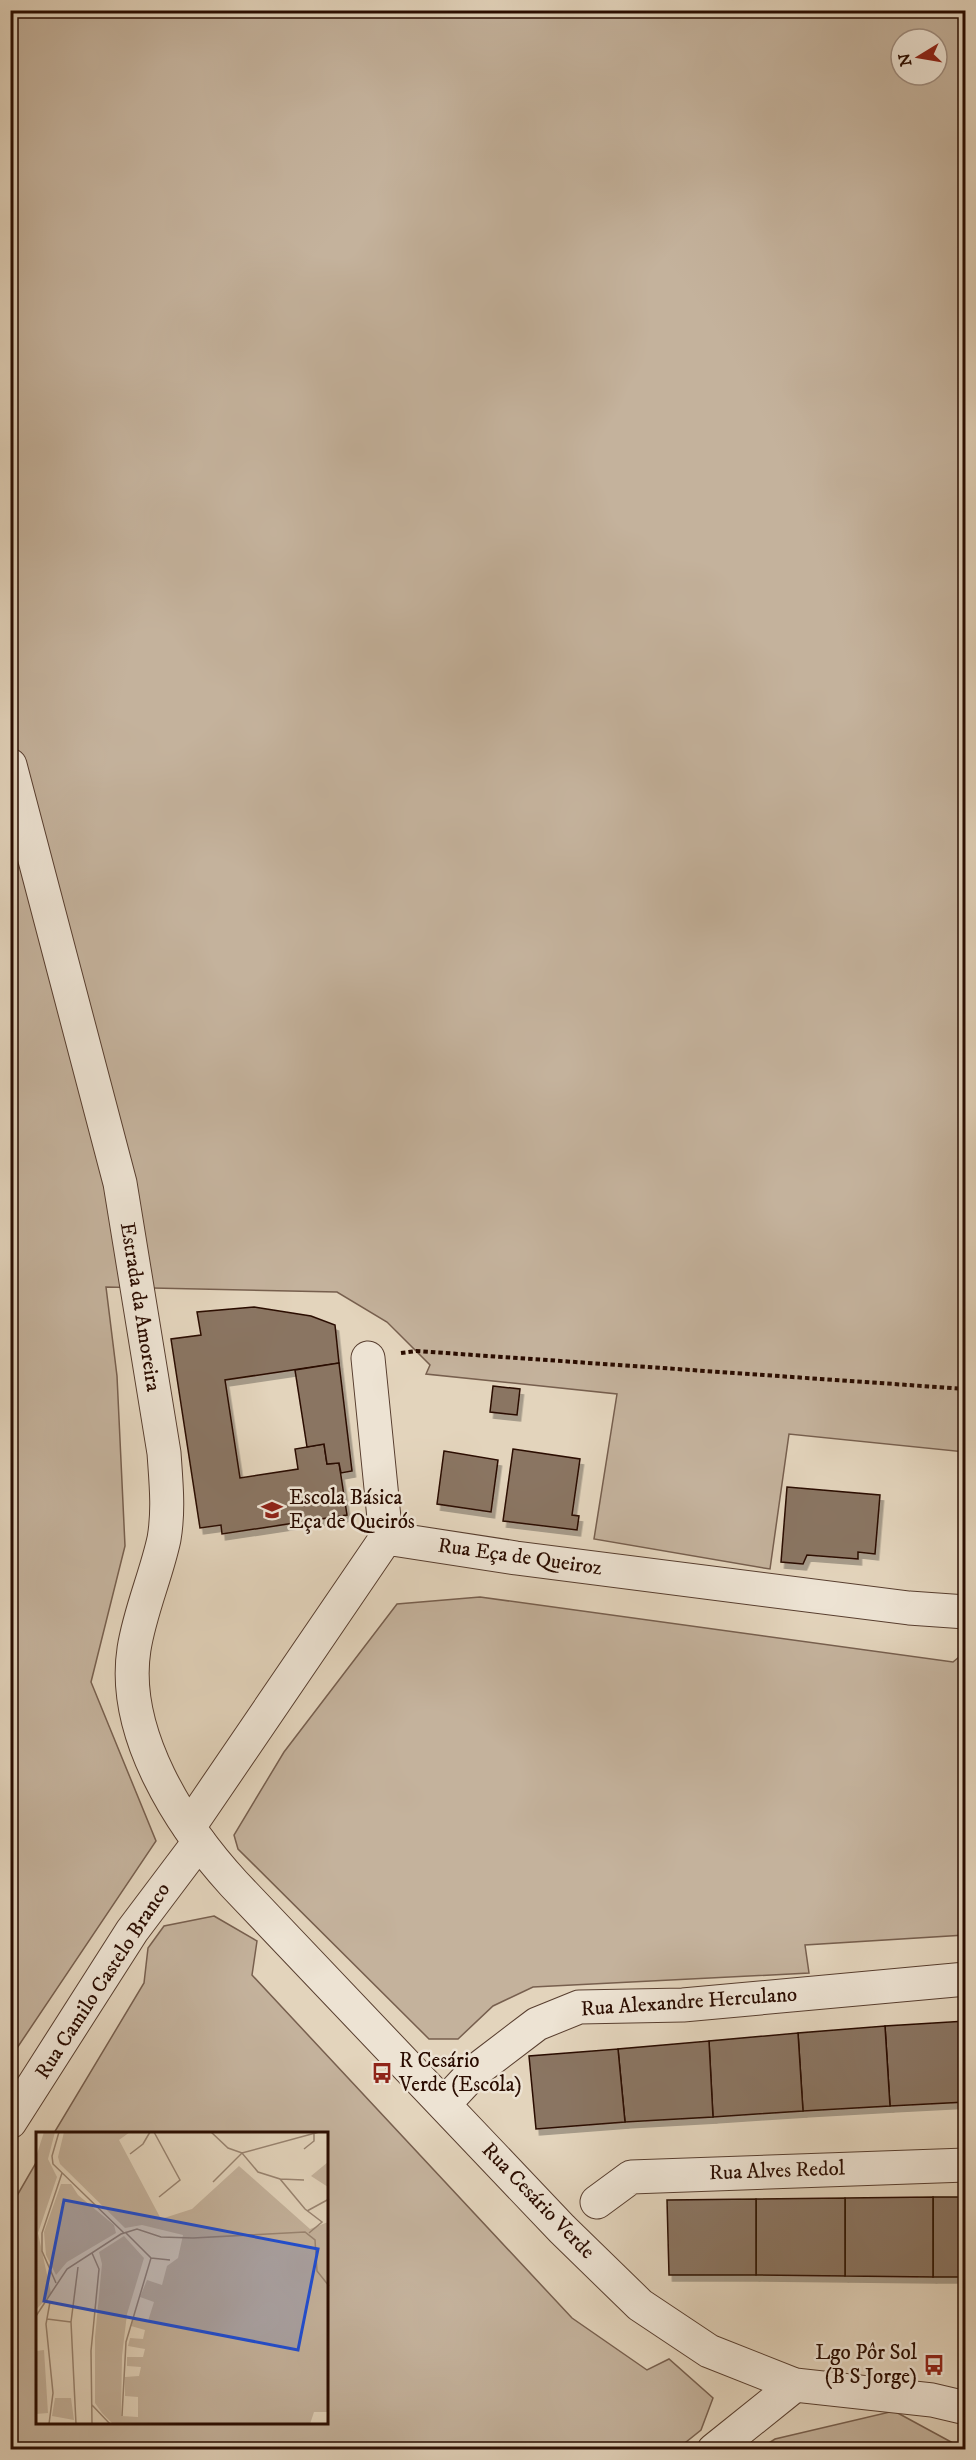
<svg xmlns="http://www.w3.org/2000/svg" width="976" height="2460" font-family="'IM FELL DW Pica',serif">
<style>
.green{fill:#c4b29c;stroke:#775f4e;stroke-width:1.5;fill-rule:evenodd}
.building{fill:#8a7462;stroke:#2a0c00;stroke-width:1.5;filter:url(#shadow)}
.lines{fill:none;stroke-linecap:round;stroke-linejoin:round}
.minor-casing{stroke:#583e2f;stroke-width:35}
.path{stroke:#2a0c00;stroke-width:4;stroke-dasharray:4.5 3;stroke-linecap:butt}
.minor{stroke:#ede3d3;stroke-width:33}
.labels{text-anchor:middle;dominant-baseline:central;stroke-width:5;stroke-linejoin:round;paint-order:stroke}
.street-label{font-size:21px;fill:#2a0c00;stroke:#ede3d3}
.poi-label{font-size:21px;fill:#2a0c00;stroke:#ede3d3;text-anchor:start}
.inset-road{fill:none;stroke:#998471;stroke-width:1.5}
.view{fill:#1d4ed8;fill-opacity:0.15;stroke:#1d4ed8;stroke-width:3}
.inset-edge{fill:none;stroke:#2a0c00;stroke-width:3}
</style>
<defs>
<filter id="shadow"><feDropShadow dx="3.5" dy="6" stdDeviation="0" flood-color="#0004"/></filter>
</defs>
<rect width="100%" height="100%" fill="#e3d4bc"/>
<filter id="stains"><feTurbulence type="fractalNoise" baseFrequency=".00333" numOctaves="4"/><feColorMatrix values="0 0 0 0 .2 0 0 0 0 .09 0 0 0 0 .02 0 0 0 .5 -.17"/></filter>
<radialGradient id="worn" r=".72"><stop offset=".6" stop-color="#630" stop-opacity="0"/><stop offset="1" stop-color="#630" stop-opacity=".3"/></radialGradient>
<g class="green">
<path d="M11,11H965V1452L789,1434L770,1569L594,1539L617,1394L426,1374L430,1365L387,1322L337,1292L106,1287L117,1376L125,1546L91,1682L156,1841L11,2057ZM901,39H937V75H901Z"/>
<path d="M480,1597L953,1662L965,1652V1935L805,1945L809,1973L533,1987L493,2006L458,2039H429L238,1849L234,1835L284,1752L397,1604Z"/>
<path d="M214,1916L257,1941L252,1975L572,2318L647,2370L669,2359L713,2398L701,2430L676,2450L11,2449V2206L37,2161L38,2422H327V2133H54L144,1983L148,1948L164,1926Z"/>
<path d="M894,2411L964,2449L758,2450L775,2439Z"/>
</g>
<g class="building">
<path d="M254,1307L311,1316L335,1325L339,1363L225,1380L240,1478L298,1469L295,1449L324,1444L327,1464L339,1463L347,1515L222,1534L221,1525L200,1528L171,1339L201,1335L197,1312Z"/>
<path d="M339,1363L352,1471L341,1473L339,1463L327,1464L324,1444L307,1447L295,1370Z"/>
<path d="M493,1386L520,1389L517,1415L490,1412Z"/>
<path d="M513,1449L580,1459L572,1515L579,1516L577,1530L503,1521Z"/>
<path d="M444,1451L498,1460L491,1512L437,1504Z"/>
<path d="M787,1487L880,1495L875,1554L858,1552V1559L807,1555L803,1564L781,1562Z"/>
<path d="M966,2021V2102L890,2106L885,2026Z"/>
<path d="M885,2026L890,2106L803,2111L798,2033Z"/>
<path d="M798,2033L803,2111L713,2117L709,2041Z"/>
<path d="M709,2041L713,2117L625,2122L618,2049Z"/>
<path d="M618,2049L625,2122L536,2129L529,2056Z"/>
<rect x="933" y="2197" width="33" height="80"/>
<path d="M933,2197V2277L845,2276V2198Z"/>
<path d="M845,2198V2276L756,2275V2199Z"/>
<path d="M756,2199V2275H669L667,2200Z"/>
</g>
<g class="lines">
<defs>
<g id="minor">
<path d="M10,765L120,1183L164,1453C166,1482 169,1510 164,1539C156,1576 140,1611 134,1649C121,1733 180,1825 234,1884L562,2229L640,2305L709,2351L795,2385L932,2400L966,2408"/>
<path d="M368,1358L386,1538"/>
<path d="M189,1827L386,1538L516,1558L909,1608L966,1612"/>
<path d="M445,2103L474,2072L537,2024L579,2007L683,2005L966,1979"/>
<path d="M10,2122L132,1931L199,1842"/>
<path d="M597,2202L631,2177L966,2165"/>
<path d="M714,2450L795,2385"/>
</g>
</defs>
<use href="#minor" class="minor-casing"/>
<path class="path" d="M401,1353L416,1351L966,1389"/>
<use href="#minor" class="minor"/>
</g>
<defs>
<symbol id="school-bare" viewBox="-9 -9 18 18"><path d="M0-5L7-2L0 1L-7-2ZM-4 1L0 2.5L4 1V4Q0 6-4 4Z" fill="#8f2418" stroke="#ede3d3" stroke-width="2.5" paint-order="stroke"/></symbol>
<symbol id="bus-bare" viewBox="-9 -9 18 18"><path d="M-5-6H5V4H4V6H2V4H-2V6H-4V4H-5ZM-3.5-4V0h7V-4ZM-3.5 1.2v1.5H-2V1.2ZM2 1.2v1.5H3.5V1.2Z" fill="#8f2418" stroke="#ede3d3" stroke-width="2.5" paint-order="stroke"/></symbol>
</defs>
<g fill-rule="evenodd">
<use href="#school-bare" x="257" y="1495" width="30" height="30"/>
<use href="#bus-bare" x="367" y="2058" width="30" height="30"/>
<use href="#bus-bare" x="919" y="2350" width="30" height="30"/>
</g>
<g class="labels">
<g class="street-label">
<text transform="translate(140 1307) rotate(81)">Estrada da Amoreira</text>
<text transform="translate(520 1557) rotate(8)">Rua Eça de Queiroz</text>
<text transform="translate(103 1981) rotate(-57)">Rua Camilo Castelo Branco</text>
<text transform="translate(689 2002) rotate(-4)">Rua Alexandre Herculano</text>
<text transform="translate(777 2171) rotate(-2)">Rua Alves Redol</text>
<text transform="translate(538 2201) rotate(46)">Rua Cesário Verde</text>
</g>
<g class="poi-label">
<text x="289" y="1498">Escola Básica<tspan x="289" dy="24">Eça de Queirós</tspan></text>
<text x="399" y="2061">R Cesário<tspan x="399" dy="24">Verde (Escola)</tspan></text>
<text x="917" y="2353" text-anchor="end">Lgo Pôr Sol<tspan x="917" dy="24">(B S Jorge)</tspan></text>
</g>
</g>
<g transform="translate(36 2132)">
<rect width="292" height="292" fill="#e3d4bc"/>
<path d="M8,0H19L12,27L21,45L2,101L15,161L0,178V25ZM28,0H94L83,8L125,87L156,77L203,34L274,97L292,90V280H278L274,292H87L76,291L66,281L59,271V205L66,132L63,120L88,104L108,126L91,182L86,224L85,284L102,285V265L89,264V245L103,244L105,235L91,234V225H107L109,217L92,214L94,206L107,207L109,198L95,194L97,186L112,189L118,170L104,165L111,148L126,153L131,134L142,126L147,103L106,93L89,96L24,32L22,25ZM292,30V55L275,44ZM25,52H35L42,63L78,93L80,101L31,130L20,143L10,123L8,100ZM8,218L12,281L0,282V219ZM19,266H35L38,288L16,284Z" fill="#c4b29c"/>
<path class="inset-road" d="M23,0L16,24L17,32L88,101M118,0L144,48L123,65M175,0L192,16L206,21L283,0M268,17L278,9V2M94,22L107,12L114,0M244,47L268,48M177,50L206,21L222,40L244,47L269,77L286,90L273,101M271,79L293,67M56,121L63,137L55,219L56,292M115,126L134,128M20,151L6,119V101L26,41M0,184L31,137L85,102L101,97L125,105L157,106L269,100L279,108L281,139L293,154M11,187L35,190M56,273L74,292M86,284L90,210L115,126L89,100M13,292L17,261L10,192L14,170M40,292L35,190L42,135"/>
<path class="view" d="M28,68L282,117L262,218L8,169Z"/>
<rect width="292" height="292" class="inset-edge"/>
</g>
<rect width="976" height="2460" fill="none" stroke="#e3d4bc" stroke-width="36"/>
<rect x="12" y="12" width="952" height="2436" fill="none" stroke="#2a0c00" stroke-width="3"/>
<rect x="18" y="18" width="940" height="2424" fill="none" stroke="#2a0c00" stroke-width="1.5"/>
<g transform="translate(919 57) rotate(259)"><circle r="28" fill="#ede3d3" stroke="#9f8d7f" stroke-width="1.5"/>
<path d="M0-4.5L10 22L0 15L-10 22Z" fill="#8f2418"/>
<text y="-9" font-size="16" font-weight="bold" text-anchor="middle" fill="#2a0c00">N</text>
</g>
<rect width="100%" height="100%" filter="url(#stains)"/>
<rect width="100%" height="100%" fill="url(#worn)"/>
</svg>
